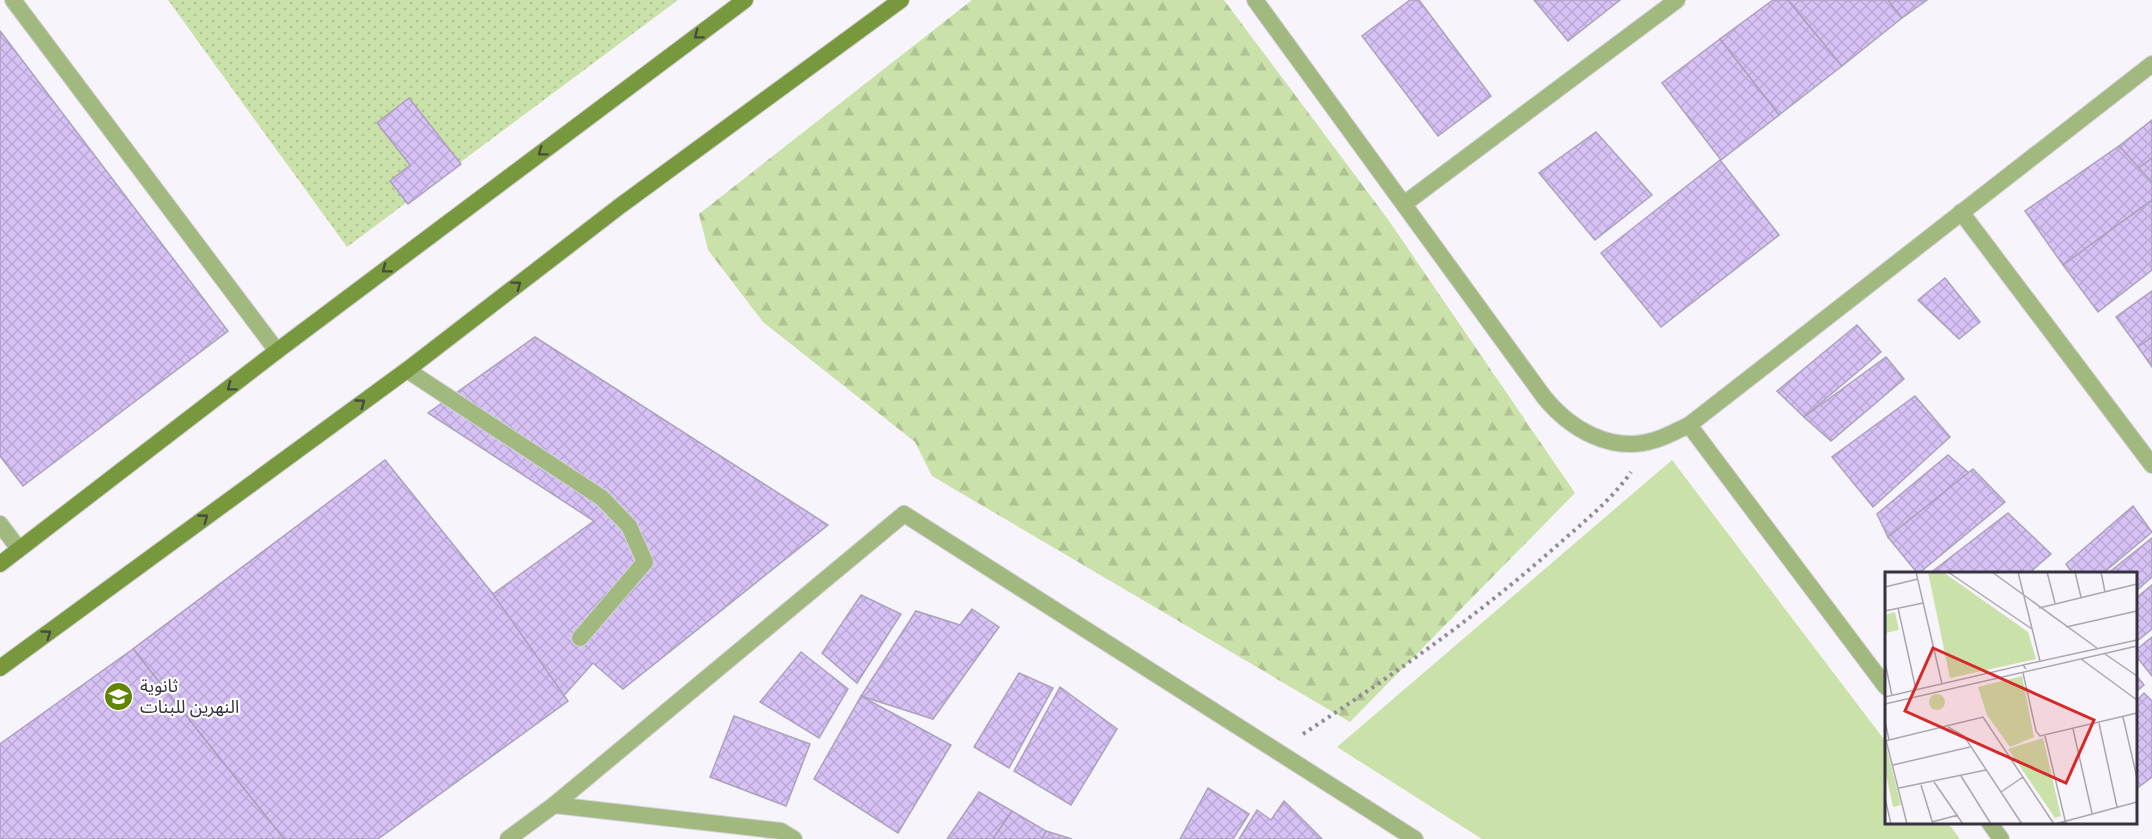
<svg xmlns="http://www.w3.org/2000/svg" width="2152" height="839" font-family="Karla,'Noto Sans Arabic',sans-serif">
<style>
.forest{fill:url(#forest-firs)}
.park{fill:url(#park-dots)}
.garden{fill:#cae1a9}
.building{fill:url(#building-cross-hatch);stroke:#aca1bd;stroke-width:1.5}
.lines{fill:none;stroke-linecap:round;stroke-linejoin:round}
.service-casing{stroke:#d4d2d9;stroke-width:18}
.minor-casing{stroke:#d4d2d9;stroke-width:18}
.secondary-casing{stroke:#d4d2d9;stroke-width:18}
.path{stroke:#908d95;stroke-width:4;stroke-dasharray:3 4.5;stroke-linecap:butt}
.service{stroke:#a1b87e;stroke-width:16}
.minor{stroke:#a1b87e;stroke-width:16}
.secondary{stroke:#78983d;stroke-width:16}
.oneway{stroke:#474c3e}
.labels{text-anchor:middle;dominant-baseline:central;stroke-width:4.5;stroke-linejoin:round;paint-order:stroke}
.poi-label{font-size:18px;fill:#37333e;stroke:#fff;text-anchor:start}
.inset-road{fill:none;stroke:#aaa7af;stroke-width:1.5}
.view{fill:#d62828;fill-opacity:0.15;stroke:#d62828;stroke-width:3}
.inset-edge{fill:none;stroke:#37333e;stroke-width:3}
</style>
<defs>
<pattern id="forest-firs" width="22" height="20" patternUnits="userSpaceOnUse" patternTransform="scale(1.5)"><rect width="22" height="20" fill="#cae1a9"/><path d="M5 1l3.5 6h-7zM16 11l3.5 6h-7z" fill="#aec292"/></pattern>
<pattern id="park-dots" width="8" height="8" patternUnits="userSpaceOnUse" patternTransform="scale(1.5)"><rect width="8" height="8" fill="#cae1a9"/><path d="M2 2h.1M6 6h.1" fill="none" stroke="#aec292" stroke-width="1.8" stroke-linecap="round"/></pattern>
<pattern id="building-cross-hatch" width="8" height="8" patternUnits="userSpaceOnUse" patternTransform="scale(1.5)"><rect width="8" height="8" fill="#d7c2f6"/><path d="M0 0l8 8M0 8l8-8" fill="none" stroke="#b9a7d4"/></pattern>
</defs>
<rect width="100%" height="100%" fill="#f7f5fb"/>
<path class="forest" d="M972,0H1224L1387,218L1575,493L1350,722L932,476L915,442L763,322L708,250L699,214Z"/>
<path class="park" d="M168,0H678L347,247Z"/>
<path class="garden" d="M1672,460L1886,742V822L1948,823L1960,839H1482L1337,747Z"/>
<g class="building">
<path d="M1410,0H1419L1491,96L1438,136L1362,36Z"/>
<path d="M1534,0H1620L1568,41Z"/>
<path d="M1773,0H1788L1842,66L1779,115L1720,39Z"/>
<path d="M1788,0H1888L1902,18L1842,66Z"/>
<path d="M1888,0H1927L1902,18Z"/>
<path d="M0,31L228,331L23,486L0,456Z"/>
<path d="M1720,39L1779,115L1721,160L1662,83Z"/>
<path d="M409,98L461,164L408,204L390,181L410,165L377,123Z"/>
<path d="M2152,120V158L2139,168L2119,146Z"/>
<path d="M1596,132L1652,195L1595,240L1539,173Z"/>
<path d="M2119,146L2152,182V200L2063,265L2025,211Z"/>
<path d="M2152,158V182L2139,168Z"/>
<path d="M1720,160L1779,235L1661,327L1601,253Z"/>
<path d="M2152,200V270L2098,312L2063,265Z"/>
<path d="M1945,278L1980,322L1959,339L1918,300Z"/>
<path d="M2152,291V337L2138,347L2116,317Z"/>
<path d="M1857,325L1881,352L1804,417L1777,391Z"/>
<path d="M535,337L828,525L623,689L593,663L559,701L493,594L594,521L428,413Z"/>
<path d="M2152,337V367L2138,347Z"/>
<path d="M1886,357L1904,379L1831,441L1804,417Z"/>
<path d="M1915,396L1950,437L1873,507L1832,457Z"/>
<path d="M1948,455L1969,473L1888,537L1877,514Z"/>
<path d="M385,460L493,594L568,701L378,839H284L133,649Z"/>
<path d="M1973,469L2005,502L1918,574L1888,537Z"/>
<path d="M2133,506L2152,532L2102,574H2073L2066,564Z"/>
<path d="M2008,513L2051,554L2028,574H1929Z"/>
<path d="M2152,538V577L2136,591V574H2107Z"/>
<path d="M2152,585V629L2136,642V598Z"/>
<path d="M861,595L901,614L857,683L822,653Z"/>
<path d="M972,609L999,627L933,719L861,696L916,611L960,625Z"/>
<path d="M2152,637V676L2136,656V650Z"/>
<path d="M133,649L284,839H0V744Z"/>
<path d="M801,652L848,689L819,738L760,702Z"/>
<path d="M1019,673L1053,688L1009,768L974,747Z"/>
<path d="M2136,675L2144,685L2136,692Z"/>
<path d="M1060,687L1117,729L1071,805L1014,771Z"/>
<path d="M2144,693L2152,701V777L2136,789V701Z"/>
<path d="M861,696L951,745L898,833L814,779Z"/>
<path d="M734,716L810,744L786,806L710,777Z"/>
<path d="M1208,788L1249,814L1233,839H1180Z"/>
<path d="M979,792L1012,811L993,839H947Z"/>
<path d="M1284,801L1322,839H1239L1257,810L1271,820Z"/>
<path d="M1012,811L1046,831L1042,839H993Z"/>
<path d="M1046,831L1072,839H1042Z"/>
</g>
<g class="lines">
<defs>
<g id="service">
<path d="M1404,204L1677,0"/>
<path d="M407,370L602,498L629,526L645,562L580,638"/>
</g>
<g id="minor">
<path d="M13,0L277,351"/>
<path d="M1255,0L1544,397C1570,429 1612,454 1655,440C1666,437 1678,430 1689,425L2152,64"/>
<path d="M1961,212L2152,465"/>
<path d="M1689,425L1886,687"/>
<path d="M0,524L19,549"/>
<path d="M554,805L781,831L794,839"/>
<path d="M1989,822L2001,839"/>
<path d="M508,839L554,805L904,514L1415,839"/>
</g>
<g id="secondary">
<path d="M0,564L277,351L745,0"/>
<path d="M0,668L407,370L620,206L901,0"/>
</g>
</defs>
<use href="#service" class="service-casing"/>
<use href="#minor" class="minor-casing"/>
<use href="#secondary" class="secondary-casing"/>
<path class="path" d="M1303,734C1390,677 1475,618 1553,549C1581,524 1610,502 1631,472"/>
<use href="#service" class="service"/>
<use href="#minor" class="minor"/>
<use href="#secondary" class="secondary"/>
</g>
<defs><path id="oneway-chevron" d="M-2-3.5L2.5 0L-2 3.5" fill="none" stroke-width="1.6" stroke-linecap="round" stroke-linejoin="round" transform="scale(1.5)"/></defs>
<g class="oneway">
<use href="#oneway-chevron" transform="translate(698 35) rotate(143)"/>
<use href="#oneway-chevron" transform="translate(542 152) rotate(143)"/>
<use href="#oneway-chevron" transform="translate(386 269) rotate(143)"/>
<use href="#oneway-chevron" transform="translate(517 285) rotate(-37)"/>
<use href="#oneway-chevron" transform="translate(231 387) rotate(143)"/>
<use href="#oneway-chevron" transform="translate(361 403) rotate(-36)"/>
<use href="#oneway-chevron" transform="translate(204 518) rotate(-36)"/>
<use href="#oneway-chevron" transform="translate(47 634) rotate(-36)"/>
</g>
<defs>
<symbol id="school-disc" viewBox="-11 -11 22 22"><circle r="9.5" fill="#628504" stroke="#fff"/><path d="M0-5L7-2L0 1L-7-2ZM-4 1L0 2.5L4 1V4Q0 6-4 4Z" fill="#fff"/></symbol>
</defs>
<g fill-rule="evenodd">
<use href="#school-disc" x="102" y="680" width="33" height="33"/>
</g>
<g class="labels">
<g class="poi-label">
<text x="140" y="686">ثانوية<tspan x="140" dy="21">النهرين للبنات</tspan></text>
</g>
</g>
<g transform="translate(1885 572)">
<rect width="252" height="252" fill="#f7f5fb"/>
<path d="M137,104L149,165L125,175L102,143L93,115Z" fill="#cae1a9"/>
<path d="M43,0H58L143,60L151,87L65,106ZM10,40L14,58L0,61V43ZM0,170L16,233L8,235L0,197Z" fill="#cae1a9"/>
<path d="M44 130a8 8 0 1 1 16 0a8 8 0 1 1-16 0ZM158,166L176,244L170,246L123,177Z" fill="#cae1a9"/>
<path class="inset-road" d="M31,0L57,112M63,0L147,57M107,0L212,76M133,0L155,89M162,0L170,31M190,0L196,25M216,0L220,20M0,15L33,7M13,36L31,118M154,36L252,12M0,39L38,31M181,55L252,39M220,82L252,104M196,87L252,128M0,90L7,124M138,93L252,68M138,101L151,159L155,164L252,141M0,125L138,93L141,97M0,132L252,74M238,145L252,206M0,149L4,168M214,151L232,235M63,155L79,164L137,252M188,157L207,241M160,164L181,252M1,168L22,252M0,169L98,145L169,252M8,193L85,175M76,204L106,252M49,210L78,252M36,213L48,252M14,216L101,198M116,220L138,205M0,226L6,252M47,250L73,243M170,252L252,230"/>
<path class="view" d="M48,76L209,148L181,211L20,139Z"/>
<rect width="252" height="252" class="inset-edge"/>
</g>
</svg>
